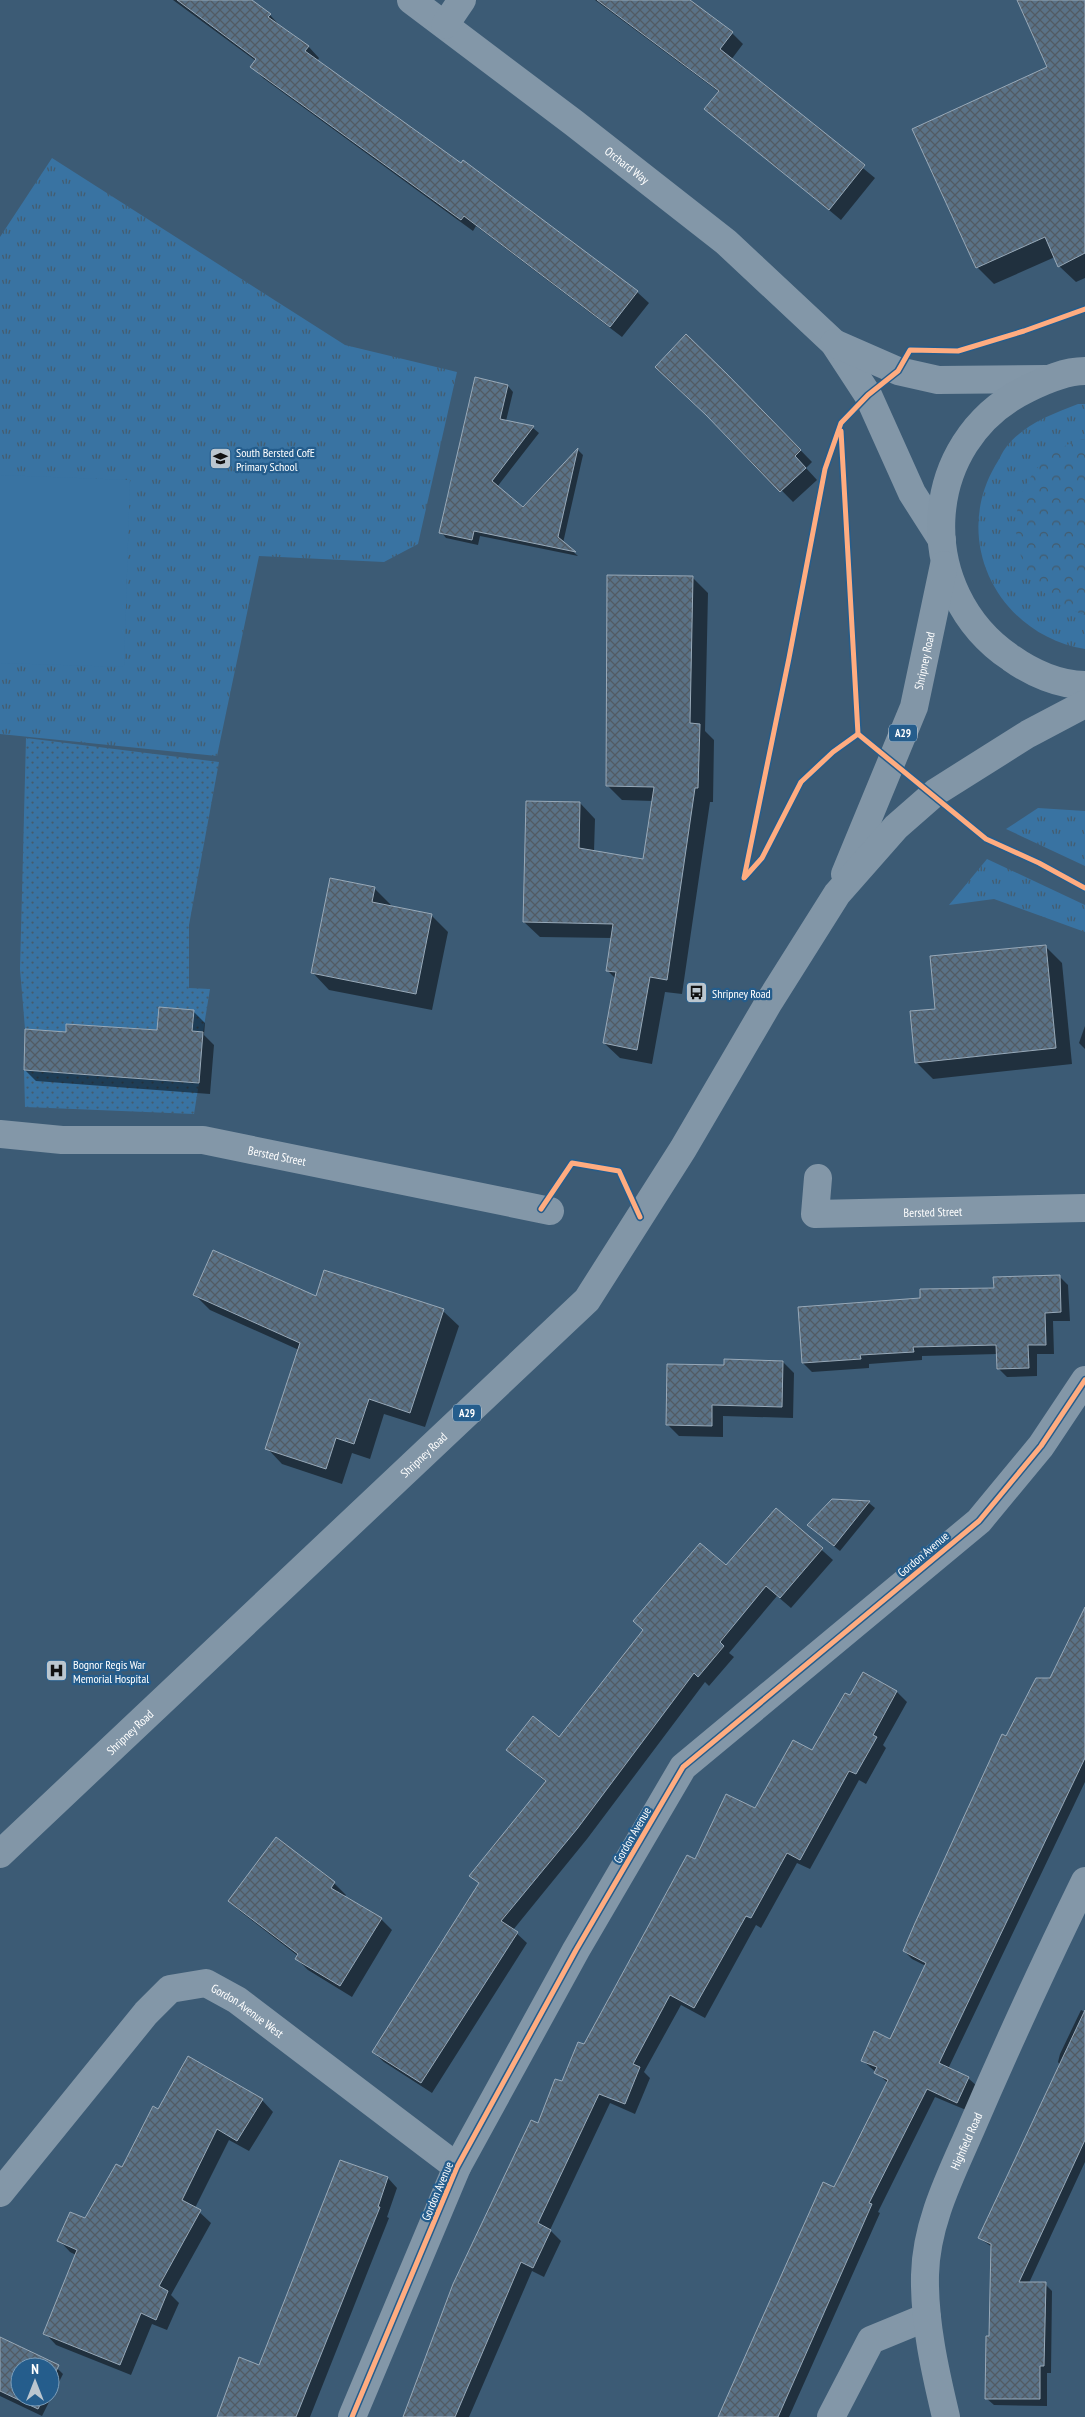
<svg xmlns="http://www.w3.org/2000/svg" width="1085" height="2417" font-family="'PT Sans Narrow',sans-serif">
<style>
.grass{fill:url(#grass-tufts)}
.forest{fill:url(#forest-crowns)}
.garden{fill:url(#garden-dots)}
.pitch{fill:#3973a2}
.shadow{fill:#0007;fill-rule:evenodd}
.building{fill:url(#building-cross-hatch);stroke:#98a9b8}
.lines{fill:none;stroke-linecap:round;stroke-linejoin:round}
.minor{stroke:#8397a8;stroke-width:28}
.major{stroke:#8296a7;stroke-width:28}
.cycleway-casing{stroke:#255d8c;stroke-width:8}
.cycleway{stroke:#ffac80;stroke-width:5}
.labels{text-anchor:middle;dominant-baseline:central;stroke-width:4.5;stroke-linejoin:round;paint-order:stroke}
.shield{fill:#255d8c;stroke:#becedc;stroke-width:1}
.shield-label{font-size:11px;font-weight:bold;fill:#fff}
.street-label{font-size:12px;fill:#fff;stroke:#255d8c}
.poi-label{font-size:12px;fill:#fff;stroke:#255d8c;text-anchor:start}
</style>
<defs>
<pattern id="grass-tufts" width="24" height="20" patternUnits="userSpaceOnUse" patternTransform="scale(1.25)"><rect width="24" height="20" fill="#3973a2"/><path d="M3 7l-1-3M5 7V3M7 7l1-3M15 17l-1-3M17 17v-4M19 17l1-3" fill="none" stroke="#445c6e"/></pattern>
<pattern id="forest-crowns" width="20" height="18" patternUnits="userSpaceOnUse" patternTransform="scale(1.25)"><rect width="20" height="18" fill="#3973a2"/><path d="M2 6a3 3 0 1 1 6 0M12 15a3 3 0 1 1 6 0" fill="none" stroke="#445c6e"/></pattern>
<pattern id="garden-dots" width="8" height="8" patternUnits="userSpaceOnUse" patternTransform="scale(1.25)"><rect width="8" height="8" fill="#3973a2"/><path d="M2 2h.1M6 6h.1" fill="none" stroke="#445c6e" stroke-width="1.8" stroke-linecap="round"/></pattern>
<pattern id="building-cross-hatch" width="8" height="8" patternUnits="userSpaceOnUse" patternTransform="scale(1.25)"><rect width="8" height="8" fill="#5a7287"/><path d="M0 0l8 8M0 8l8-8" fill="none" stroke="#525b64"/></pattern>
</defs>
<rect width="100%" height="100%" fill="#3c5b75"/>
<g class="grass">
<path d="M52,158L345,345L457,372L418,544L384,562L259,556L217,756L0,734V237Z"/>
<path d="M1078,404H1085V439L1080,440L1058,604L1085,615V649C999,635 951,542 995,466C999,460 1002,452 1007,446C1025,424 1052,414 1078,404Z"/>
<path d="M1038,808L1085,811V866L1006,829Z"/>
<path d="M987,859L1085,905V932L994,899L949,905Z"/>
</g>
<path class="forest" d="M1085,439V615C1076,611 1064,609 1057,603C1010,571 1001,504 1042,463C1053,453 1069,441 1085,439Z"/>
<path class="garden" d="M26,738L219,762L189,925V988L210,989L203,1032L192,1031L193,1010L159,1007L157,1030L134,1028L130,1077L199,1083L194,1114L25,1107L24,1070L89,1074L90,1026L66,1024V1032L25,1029L20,969Z"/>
<path class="pitch" d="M0,475L130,480L124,667L0,663Z"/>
<g class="shadow">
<path d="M173,0H250L270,15L281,27L308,46L319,58L317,61L637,292L649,303L622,337L476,226L473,231L263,78L252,67L256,61Z"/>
<path d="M595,0H688L732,33L743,44L731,60L875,178L841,220L706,108L719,92Z"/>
<path d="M1018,0H1085V278L1076,282L1059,266L1055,257L994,284L977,267L1049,68Z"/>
<path d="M508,386L513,392L506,421L533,428L539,433L497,487L523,509L578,450L583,455L563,543L578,556L480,536L478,545L446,538L441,532Z"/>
<path d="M739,387L812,462L806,468L817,480L793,502L715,423Z"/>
<path d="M693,578L708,593L705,731L714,740L713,802H710L682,994L665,992L652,1064L620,1058L604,1043L616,979L607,970L612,938L540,937L524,922L580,803L595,819L594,852L644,860L653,801L622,800L607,785Z"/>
<path d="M374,888L391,905L390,907L431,915L448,932L432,1010L329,990L313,973Z"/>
<path d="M1045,946L1062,963L1072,1064L933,1079L916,1062L937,1010Z"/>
<path d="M193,1011L205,1023L204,1035L214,1045L210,1094L36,1081L25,1070L67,1034L158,1032Z"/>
<path d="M1085,1026V1049L1079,1043Z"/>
<path d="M1059,1276L1068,1285L1070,1321H1053L1054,1354H1037V1376L1007,1377L998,1368L997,1354L922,1356V1360L869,1364V1368L812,1372L803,1363L921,1299L995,1289Z"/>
<path d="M195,1295L316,1297L443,1311L459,1326L425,1427L384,1414L370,1459L352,1453L342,1484L282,1464L267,1448L299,1350L210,1310Z"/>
<path d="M783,1362L794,1373L793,1418L723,1416V1437L679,1436L668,1425L725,1366Z"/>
<path d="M832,1500L869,1503L875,1508L840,1551L814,1530Z"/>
<path d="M777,1510L833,1560L791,1608L777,1596L729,1653L734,1657L709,1686L705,1682L587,1839L513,1930L527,1943L432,2093L384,2062L373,2052L480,1884L471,1875L547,1783L508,1750L559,1739L727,1567Z"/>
<path d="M1085,1610V1782L948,2069L968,2078L977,2086L966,2110L935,2097L878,2212L880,2213L789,2417H719L888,2083L862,2060L890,2041L926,1966L912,1959L904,1951L1007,1738L1051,1679Z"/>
<path d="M897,1692L907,1702L883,1745L886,1748L866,1784L859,1780L810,1869L797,1863L761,1928L756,1925L705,2018L681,2005L644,2072L650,2078L635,2114L610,2103L550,2230L561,2241L544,2277L532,2271L469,2417H404L454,2284L538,2125L695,1861L755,1810L812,1752L851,1697Z"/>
<path d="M276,1839L334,1883L346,1895L344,1897L381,1919L392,1930L352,1997L308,1970L296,1958L298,1956L241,1912L229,1901Z"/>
<path d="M1081,2010L1085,2012V2162L1029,2283L1045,2284L1052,2291L1051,2373H1047V2406L994,2405L986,2398L991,2338L992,2247L979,2238L1060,2065L1058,2062L1060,2054Z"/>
<path d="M262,2100L273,2112L249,2151L229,2140L195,2208L211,2223L171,2295L179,2303L167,2330L152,2324L131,2375L56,2345L45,2333L76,2255L70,2252L59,2240L86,2220L123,2169L159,2110Z"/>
<path d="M388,2178L397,2188L387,2217L389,2218L310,2417H218L260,2367Z"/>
<path d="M0,2338L51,2362L63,2374L42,2416L0,2396ZM20,2367H50V2397H20Z"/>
</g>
<g class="building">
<path d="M177,0H252L271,14L268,17L309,46L305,51L461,163L463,160L638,291L610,327L464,216L461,220L250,67L256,59Z"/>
<path d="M597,0H690L733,32L720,49L865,165L829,210L704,109L719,91Z"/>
<path d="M1017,0H1085V253L1058,267L1045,237L976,268L912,129L1047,67Z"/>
<path d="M686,334L727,374L801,450L795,456L806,468L780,492L706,415L655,367Z"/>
<path d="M475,377L508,385L500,419L534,426L492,481L523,507L578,448L558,537L576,552L474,531L472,540L439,533Z"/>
<path d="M607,575L693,576L690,723L700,724L698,788H695L667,980L650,977L637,1050L603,1043L616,972L606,971L613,924L523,922L526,801L580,802L579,848L643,859L654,787L606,786Z"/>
<path d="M330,878L375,887L372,902L432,914L416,994L311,973Z"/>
<path d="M1046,945L1056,1048L915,1063L910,1011L935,1009L930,956Z"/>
<path d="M159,1007L194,1010L192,1031L203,1032L199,1083L24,1070L25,1029L66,1032V1024L157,1030Z"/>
<path d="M213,1250L316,1296L324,1270L444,1309L410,1413L369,1399L354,1444L336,1438L326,1469L265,1449L300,1343L193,1295Z"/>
<path d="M1060,1275L1061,1312L1045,1313L1046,1345H1028L1029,1368L997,1369L996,1345L913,1347L914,1352L860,1355L861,1359L802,1363L798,1307L920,1298V1289L994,1288L993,1277Z"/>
<path d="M724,1359L783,1361L782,1407L712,1405V1426L666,1425L667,1364L724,1365Z"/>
<path d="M832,1499L870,1501L834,1546L807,1525Z"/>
<path d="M776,1508L823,1548L780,1598L766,1586L720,1642L724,1646L698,1677L694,1673L577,1829L501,1921L518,1932L421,2083L372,2052L479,1883L469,1876L546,1781L506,1750L533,1716L559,1737L643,1630L633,1621L700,1543L726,1565Z"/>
<path d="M1085,1607V1758L939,2063L969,2077L957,2103L927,2089L869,2203L872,2204L778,2417H718L823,2182L834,2187L888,2080L874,2073L877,2067L861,2061L874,2031L890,2039L926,1963L903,1951L915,1923L1002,1734L1006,1736L1036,1678H1050Z"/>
<path d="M863,1672L897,1691L873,1735L877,1737L856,1774L849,1771L800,1860L787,1853L751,1918L746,1916L694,2008L670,1995L633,2064L640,2067L625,2104L599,2094L538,2223L551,2230L533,2268L521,2262L455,2417H403L453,2284L531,2120L538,2123L555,2079L562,2081L578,2042L584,2044L687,1855L695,1859L726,1794L755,1808L793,1740L812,1750L845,1693L850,1695Z"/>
<path d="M276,1837L335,1882L331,1888L382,1918L340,1986L295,1959L298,1954L228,1901Z"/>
<path d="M1085,2010V2140L1019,2282H1046L1044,2366H1040V2399H985L986,2336H989L991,2244L978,2238Z"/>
<path d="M188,2056L263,2099L237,2141L217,2129L182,2200L201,2210L159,2286L168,2291L156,2320L141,2313L120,2365L43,2334L77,2250L57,2241L70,2212L85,2218L116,2164L122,2167L153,2106L158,2109Z"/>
<path d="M340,2160L388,2177L378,2207H380L296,2417H217L239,2357L259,2365Z"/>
<path d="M0,2337L59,2365L50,2384V2367H20V2397H44L38,2409L0,2391Z"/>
</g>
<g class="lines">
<g class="minor">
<path id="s1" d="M411,0L574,123L726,242L834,343L868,395L912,493L942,540"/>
<path d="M445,25L462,0"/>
<path d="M834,343L898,371L938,380L1048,379"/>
<path id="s2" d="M0,1134L62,1140H203L550,1211"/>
<path id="s3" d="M818,1178L815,1214L1085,1208"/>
<path id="s4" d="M0,2193L146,2013L170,1989L206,1983L237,2000L457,2167"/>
<path d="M352,2417L457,2167L576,1950L683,1767L979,1521L1041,1446L1085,1380"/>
<path d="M831,2417L871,2340L927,2317"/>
<path id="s5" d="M946,2417C935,2371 924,2322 925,2275C926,2223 951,2175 971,2129C1007,2045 1045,1963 1085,1881"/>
</g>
<g class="major">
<path d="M1085,371C1065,371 1045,380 1027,389C918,442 913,592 1011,658C1032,673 1059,685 1085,685"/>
<path id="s6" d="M845,874L914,707L944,565"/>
<path id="s7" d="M0,1854L587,1300L683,1149L769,1002L837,894L896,827L936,792L1028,734L1085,704"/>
</g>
<defs>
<g id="cycleway">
<path d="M841,431L858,734L986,839L1039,863L1085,888"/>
<path d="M745,877L762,858L801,782L833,752L858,734"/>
<path d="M744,878L789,658L825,469L841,423L868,395L898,371L910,350L958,351L1024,331L1085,309"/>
<path d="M541,1209L572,1163L619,1171L640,1217"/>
<path d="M352,2417L457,2167L576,1950L683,1767L979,1521L1041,1446L1085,1380"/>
</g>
</defs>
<use href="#cycleway" class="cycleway-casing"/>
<use href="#cycleway" class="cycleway"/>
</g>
<defs>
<symbol id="school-square" viewBox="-11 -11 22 22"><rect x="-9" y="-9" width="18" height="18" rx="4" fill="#bbc6cf" stroke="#255d8c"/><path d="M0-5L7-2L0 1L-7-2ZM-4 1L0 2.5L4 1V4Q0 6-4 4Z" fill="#111"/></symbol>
<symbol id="bus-square" viewBox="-11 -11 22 22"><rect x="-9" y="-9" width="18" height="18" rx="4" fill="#bbc6cf" stroke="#255d8c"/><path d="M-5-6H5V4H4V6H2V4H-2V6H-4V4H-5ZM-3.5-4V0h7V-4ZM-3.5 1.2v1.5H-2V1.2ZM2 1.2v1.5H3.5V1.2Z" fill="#111"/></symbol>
<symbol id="hospital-square" viewBox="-11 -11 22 22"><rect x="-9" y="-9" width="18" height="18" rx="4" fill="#bbc6cf" stroke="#255d8c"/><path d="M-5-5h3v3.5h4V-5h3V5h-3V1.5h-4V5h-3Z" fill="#111"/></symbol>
</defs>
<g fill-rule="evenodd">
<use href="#school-square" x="208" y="446" width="25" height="25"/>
<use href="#bus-square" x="684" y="980" width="25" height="25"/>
<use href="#hospital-square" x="44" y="1658" width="25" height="25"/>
</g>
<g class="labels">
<g class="shield">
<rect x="889" y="724.5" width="28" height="17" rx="4"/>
<rect x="453" y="1404.5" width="28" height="17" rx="4"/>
</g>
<g class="shield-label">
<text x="903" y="733">A29</text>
<text x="467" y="1413">A29</text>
</g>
<g class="street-label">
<text stroke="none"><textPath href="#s1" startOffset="272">Orchard Way</textPath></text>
<text stroke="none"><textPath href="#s6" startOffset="228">Shripney Road</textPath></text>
<text stroke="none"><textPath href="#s2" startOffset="279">Bersted Street</textPath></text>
<text stroke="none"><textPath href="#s3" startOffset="154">Bersted Street</textPath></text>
<text stroke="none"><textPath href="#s7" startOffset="582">Shripney Road</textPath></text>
<text transform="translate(923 1554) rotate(-40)">Gordon Avenue</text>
<text stroke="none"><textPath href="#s7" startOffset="178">Shripney Road</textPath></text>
<text transform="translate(632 1835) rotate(-60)">Gordon Avenue</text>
<text stroke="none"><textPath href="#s4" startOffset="352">Gordon Avenue West</textPath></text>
<text stroke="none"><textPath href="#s5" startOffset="285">Highfield Road</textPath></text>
<text transform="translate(437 2191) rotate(-67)">Gordon Avenue</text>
</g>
<g class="poi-label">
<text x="236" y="452">South Bersted CofE<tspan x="236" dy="14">Primary School</tspan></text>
<text x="712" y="993">Shripney Road</text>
<text x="73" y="1664">Bognor Regis War<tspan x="73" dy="14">Memorial Hospital</tspan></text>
</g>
</g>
<g transform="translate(35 2382)"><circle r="24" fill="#255d8c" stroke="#7c9eba"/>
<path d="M0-4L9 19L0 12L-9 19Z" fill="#bbc6cf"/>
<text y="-8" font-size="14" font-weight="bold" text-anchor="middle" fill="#ffffff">N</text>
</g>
</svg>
